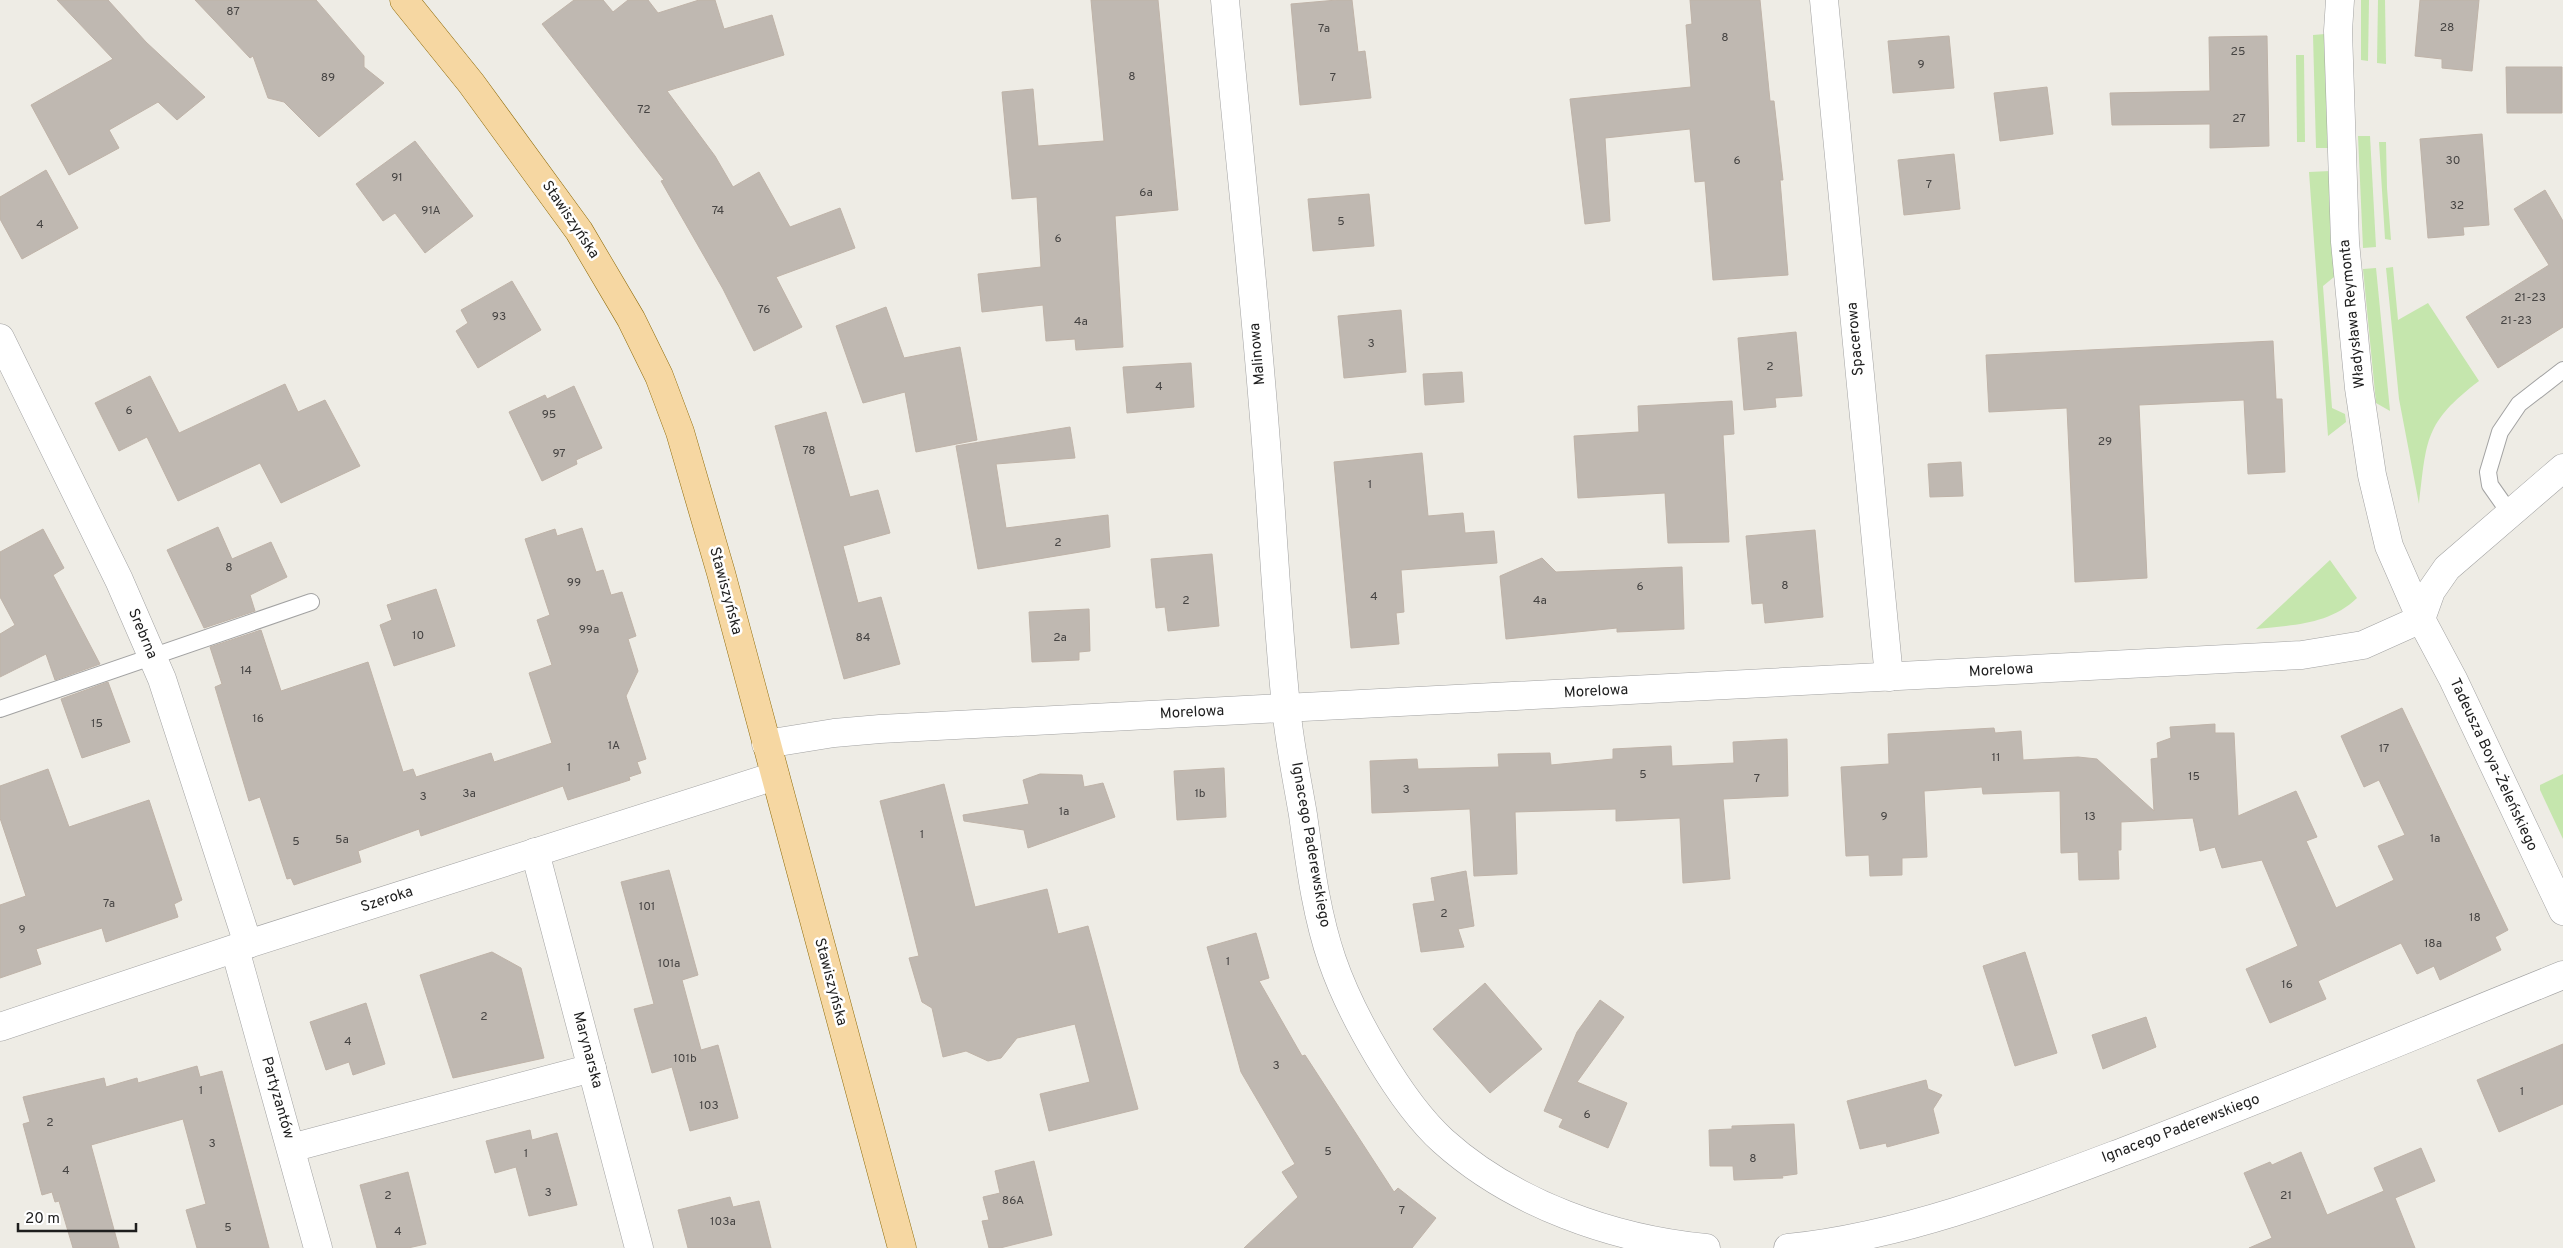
<svg xmlns="http://www.w3.org/2000/svg" width="2563" height="1248" font-family="Overpass,sans-serif">
<style>
.grass{fill:#c5e6ad}
.building{fill:#bfb8b1;stroke:#bfb3a8}
.lines{fill:none;stroke-linecap:round;stroke-linejoin:round}
.service-casing{stroke:#a2a2a2;stroke-width:18}
.minor-casing{stroke:#a2a2a2;stroke-width:29}
.primary-casing{stroke:#8f6b09;stroke-width:29}
.service{stroke:#fff;stroke-width:16}
.minor{stroke:#fff;stroke-width:28}
.primary{stroke:#f6d7a2;stroke-width:28}
.labels{text-anchor:middle;dominant-baseline:central;stroke-width:5;stroke-linejoin:round;paint-order:stroke}
.number-label{font-size:12px;fill:#464443}
.street-label{font-size:15px;fill:#1e1e1e;stroke:#fff}
</style>
<rect width="100%" height="100%" fill="#eeece5"/>
<g class="grass">
<path d="M2361,0H2369L2368,61L2361,60Z"/>
<path d="M2378,0H2385L2386,64L2377,63Z"/>
<path d="M2325,34L2328,148H2316L2313,35Z"/>
<path d="M2296,55H2304L2305,142H2297Z"/>
<path d="M2358,136H2370L2376,247L2363,248Z"/>
<path d="M2379,142H2386L2387,188L2391,240L2385,239Z"/>
<path d="M2330,171L2334,277L2323,286L2332,408L2345,414L2346,422L2328,436L2309,172Z"/>
<path d="M2393,267L2398,320L2428,303L2479,381C2424,423 2427,439 2419,504L2399,399L2386,268Z"/>
<path d="M2376,268L2390,411L2376,403L2363,269Z"/>
<path d="M2330,560L2357,598C2329,625 2292,625 2256,629Z"/>
<path d="M2563,774V839L2540,790V785Z"/>
</g>
<g class="building">
<path d="M57,0H108L146,42L205,97L177,120L158,102L109,130L119,148L69,175L31,105L113,59Z"/>
<path d="M195,0H316L364,56V67L384,83L319,137L284,102L268,98L253,56L250,58Z"/>
<path d="M574,0H603L613,12L628,0H648L658,13L699,0H715L724,29L772,15L784,55L667,91L715,156L733,187L759,172L790,227L840,208L855,248L776,277L802,327L754,351L723,289L661,181L664,180L542,24Z"/>
<path d="M1091,0H1158L1178,210L1115,216L1123,347L1076,350L1075,339L1046,341L1043,305L982,312L978,274L1041,267L1037,197L1012,199L1002,92L1033,89L1038,146L1104,141Z"/>
<path d="M1337,0H1352L1358,52L1365,51L1371,98L1300,105L1291,4Z"/>
<path d="M1690,0H1760L1770,101H1774L1783,180H1780L1788,275L1713,280L1705,181L1695,182L1690,129L1605,138L1610,221L1585,224L1570,99L1691,87L1686,25L1692,24Z"/>
<path d="M2420,0H2479L2472,71L2442,68V59L2415,56Z"/>
<path d="M1949,36L1954,88L1893,93L1888,41Z"/>
<path d="M2267,36L2269,146L2210,148V124L2112,125L2110,93L2210,91L2209,37Z"/>
<path d="M2506,67H2562V113H2507Z"/>
<path d="M2047,87L2053,134L2000,141L1994,93Z"/>
<path d="M2482,134L2489,225L2463,227L2464,235L2428,238L2420,139Z"/>
<path d="M415,141L473,216L425,253L395,213L383,221L356,184Z"/>
<path d="M1954,154L1960,209L1904,215L1898,160Z"/>
<path d="M46,170L78,228L22,259L0,219V197Z"/>
<path d="M2545,190L2563,221V327L2498,368L2466,317L2549,265L2514,209Z"/>
<path d="M1369,194L1374,246L1313,251L1308,199Z"/>
<path d="M512,281L541,330L478,368L456,331L468,323L461,310Z"/>
<path d="M886,307L904,358L960,347L977,440L916,452L905,392L863,403L836,326Z"/>
<path d="M1401,310L1406,372L1344,378L1338,316Z"/>
<path d="M1796,332L1802,396L1775,398L1776,407L1744,410L1738,338Z"/>
<path d="M2273,341L2276,399H2282L2285,472L2248,474L2244,400L2139,405L2147,578L2075,582L2067,408L1989,412L1986,355Z"/>
<path d="M1191,363L1194,407L1127,413L1123,367Z"/>
<path d="M1462,372L1464,402L1425,405L1423,374Z"/>
<path d="M150,376L179,433L285,384L298,412L325,400L360,466L281,503L260,463L178,501L147,437L119,451L95,403Z"/>
<path d="M574,386L602,448L576,460L577,464L542,481L509,412L545,395L547,399Z"/>
<path d="M1732,401L1734,434L1723,435L1729,542L1668,543L1665,493L1578,498L1574,436L1639,432L1638,406Z"/>
<path d="M826,412L850,497L878,490L890,533L843,546L858,603L881,597L900,664L844,679L775,426Z"/>
<path d="M1070,427L1075,458L996,464L1006,528L1108,515L1110,547L978,569L956,446Z"/>
<path d="M1422,453L1428,516L1463,513L1465,533L1494,531L1497,563L1401,570L1404,612L1396,613L1399,644L1351,648L1334,462Z"/>
<path d="M1961,462L1963,496L1930,497L1928,464Z"/>
<path d="M218,527L232,559L271,542L287,577L250,595L255,611L204,628L167,550Z"/>
<path d="M582,528L596,572L603,570L611,595L622,592L636,636L628,639L638,671L626,696L646,759L637,762L641,773L629,777L630,780L568,800L563,786L421,836L419,829L358,851L361,862L294,885L291,878L287,879L260,797L249,801L215,687L222,684L210,647L261,630L281,691L368,662L403,772L413,769L416,777L491,753L494,762L552,743L529,673L552,665L537,620L550,615L525,539L555,529L557,536Z"/>
<path d="M43,529L64,568L53,575L100,664L55,680L46,654L0,677V634L15,625L0,597V552Z"/>
<path d="M1815,530L1823,617L1765,623L1763,603L1752,604L1746,536Z"/>
<path d="M1212,554L1219,626L1168,631L1165,607L1156,608L1151,559Z"/>
<path d="M1542,558L1556,572L1682,567L1684,629L1617,632V628L1506,639L1500,576Z"/>
<path d="M436,589L455,646L394,666L380,625L392,620L387,605Z"/>
<path d="M1089,609L1090,651L1079,652V660L1032,662L1029,612Z"/>
<path d="M108,682L130,742L82,758L61,699Z"/>
<path d="M2402,708L2508,930L2495,937L2501,950L2440,980L2434,966L2417,974L2401,943L2318,981L2326,999L2270,1023L2246,969L2298,946L2262,860L2222,868L2215,847L2200,851L2193,818L2121,822V850H2118L2119,879L2079,880L2078,852L2061,853L2060,791L1983,794L1982,787L1924,791L1927,857L1902,858V875L1870,876L1869,855L1846,856L1841,767L1889,764L1888,734L1994,728L1995,733L2021,731L2023,760L2078,757L2097,759L2154,811L2151,759L2158,758L2157,743L2171,738L2170,727L2215,724V733H2234L2238,816L2296,791L2317,837L2306,841L2336,908L2394,880L2378,846L2405,835L2379,780L2364,787L2341,736Z"/>
<path d="M1787,739L1788,796L1723,799L1730,879L1683,883L1680,818L1616,821V809L1515,812L1517,874L1474,876L1470,809L1372,813L1370,761L1417,759L1418,769L1499,767L1498,754L1550,753L1551,765L1613,759V749L1671,746L1672,766L1734,763L1733,742Z"/>
<path d="M1224,768L1226,817L1177,820L1174,771Z"/>
<path d="M48,769L69,827L149,800L182,900L174,904L178,917L106,942L102,928L36,949L41,964L0,978V905L26,896L0,818V786Z"/>
<path d="M1040,774L1082,775L1084,787L1103,783L1115,817L1028,848L1024,830L964,821L963,815L1029,804L1023,780Z"/>
<path d="M944,784L975,907L1047,889L1058,934L1088,926L1138,1109L1049,1131L1040,1094L1090,1082L1075,1024L1017,1038L1001,1058L988,1061L966,1051L943,1057L932,1008L922,1002L909,958L919,956L880,801Z"/>
<path d="M669,870L698,975L682,980L701,1050L718,1045L738,1118L690,1131L672,1067L652,1073L634,1009L654,1004L621,882Z"/>
<path d="M1466,871L1474,926L1458,929L1464,947L1421,952L1413,904L1435,901L1431,878Z"/>
<path d="M1256,933L1269,978L1259,981L1302,1056L1305,1055L1394,1192L1398,1188L1436,1218L1412,1248H1244L1298,1197L1282,1172L1295,1164L1241,1072L1207,947Z"/>
<path d="M492,952L521,968L544,1058L453,1078L420,975Z"/>
<path d="M2025,952L2057,1053L2015,1066L1983,966Z"/>
<path d="M1485,983L1542,1049L1490,1093L1433,1029Z"/>
<path d="M1600,1000L1624,1017L1577,1082L1627,1103L1608,1148L1559,1127L1563,1119L1544,1111L1577,1032Z"/>
<path d="M366,1003L385,1064L353,1075L349,1062L326,1070L310,1022Z"/>
<path d="M2146,1017L2156,1047L2103,1069L2092,1035Z"/>
<path d="M2563,1044V1104L2499,1132L2477,1080Z"/>
<path d="M197,1066L200,1077L222,1071L269,1248H197L186,1210L206,1204L183,1119L91,1145L119,1248H73L59,1201L55,1202L52,1192L42,1195L23,1124L30,1122L23,1097L104,1078L106,1087L137,1078L138,1083Z"/>
<path d="M1926,1080L1928,1089L1942,1095L1933,1109L1939,1133L1887,1147L1886,1143L1860,1149L1847,1101Z"/>
<path d="M1794,1124L1797,1174L1782,1176L1783,1178L1734,1180L1733,1166H1710L1709,1130L1732,1129V1126Z"/>
<path d="M530,1130L532,1140L557,1133L577,1205L529,1216L516,1167L495,1173L486,1141Z"/>
<path d="M2421,1148L2435,1181L2395,1198L2415,1248H2249L2272,1238L2244,1173L2270,1162L2272,1165L2301,1152L2327,1215L2384,1191L2374,1168Z"/>
<path d="M1034,1161L1052,1235L1000,1248H989L982,1221L989,1220L983,1197L1000,1193L995,1171Z"/>
<path d="M408,1172L426,1244L408,1248H377L360,1185Z"/>
<path d="M730,1197L733,1207L759,1201L771,1248H688L678,1210Z"/>
</g>
<g class="lines">
<defs>
<g id="service">
<path d="M2509,512L2490,485L2488,472L2500,432L2519,404L2563,370"/>
<path d="M0,709L311,602"/>
</g>
<g id="minor">
<path d="M1225,0C1239,157 1257,313 1268,470C1274,549 1278,628 1286,706C1289,742 1297,779 1303,815C1310,864 1316,913 1332,960C1351,1015 1400,1102 1443,1141C1513,1204 1613,1239 1706,1248"/>
<path d="M1824,0L1889,677"/>
<path d="M2340,0L2338,31L2345,242L2359,388L2372,475L2389,546L2421,619L2453,679L2563,911"/>
<path d="M0,338L119,580L162,679L248,944"/>
<path d="M2421,619L2431,591L2447,568L2563,468"/>
<path d="M766,744L834,733L880,729L2302,655L2363,645L2421,619"/>
<path d="M535,852L639,1248"/>
<path d="M235,949L318,1248"/>
<path d="M0,1027L248,944L775,776"/>
<path d="M291,1148L592,1068"/>
<path d="M1788,1248C1904,1236 2017,1192 2125,1151C2272,1095 2417,1034 2563,975"/>
</g>
<path id="primary" d="M404,0L471,83L579,231L631,319L659,376L680,432L721,573L902,1248"/>
</defs>
<use href="#service" class="service-casing"/>
<use href="#minor" class="minor-casing"/>
<use href="#primary" class="primary-casing"/>
<use href="#service" class="service"/>
<use href="#minor" class="minor"/>
<use href="#primary" class="primary"/>
</g>
<g class="labels">
<g class="number-label">
<text x="233" y="12">87</text>
<text x="2447" y="28">28</text>
<text x="1324" y="29">7a</text>
<text x="1725" y="38">8</text>
<text x="2238" y="52">25</text>
<text x="1921" y="65">9</text>
<text x="1132" y="77">8</text>
<text x="328" y="78">89</text>
<text x="1333" y="78">7</text>
<text x="644" y="110">72</text>
<text x="2239" y="119">27</text>
<text x="1737" y="161">6</text>
<text x="2453" y="161">30</text>
<text x="397" y="178">91</text>
<text x="1929" y="185">7</text>
<text x="1146" y="193">6a</text>
<text x="2457" y="206">32</text>
<text x="431" y="211">91A</text>
<text x="718" y="211">74</text>
<text x="1341" y="222">5</text>
<text x="40" y="225">4</text>
<text x="1058" y="239">6</text>
<text x="2530" y="298">21-23</text>
<text x="764" y="310">76</text>
<text x="499" y="317">93</text>
<text x="2516" y="321">21-23</text>
<text x="1081" y="322">4a</text>
<text x="1371" y="344">3</text>
<text x="1770" y="367">2</text>
<text x="1159" y="387">4</text>
<text x="129" y="411">6</text>
<text x="549" y="415">95</text>
<text x="2105" y="442">29</text>
<text x="809" y="451">78</text>
<text x="559" y="454">97</text>
<text x="1370" y="485">1</text>
<text x="1058" y="543">2</text>
<text x="229" y="568">8</text>
<text x="574" y="583">99</text>
<text x="1785" y="586">8</text>
<text x="1640" y="587">6</text>
<text x="1374" y="597">4</text>
<text x="1186" y="601">2</text>
<text x="1540" y="601">4a</text>
<text x="589" y="630">99a</text>
<text x="418" y="636">10</text>
<text x="863" y="638">84</text>
<text x="1060" y="638">2a</text>
<text x="246" y="671">14</text>
<text x="258" y="719">16</text>
<text x="97" y="724">15</text>
<text x="614" y="746">1A</text>
<text x="2384" y="749">17</text>
<text x="1996" y="758">11</text>
<text x="569" y="768">1</text>
<text x="1643" y="775">5</text>
<text x="2194" y="777">15</text>
<text x="1757" y="779">7</text>
<text x="1406" y="790">3</text>
<text x="469" y="794">3a</text>
<text x="1200" y="794">1b</text>
<text x="423" y="797">3</text>
<text x="1064" y="812">1a</text>
<text x="1884" y="817">9</text>
<text x="2090" y="817">13</text>
<text x="922" y="835">1</text>
<text x="2435" y="839">1a</text>
<text x="342" y="840">5a</text>
<text x="296" y="842">5</text>
<text x="109" y="904">7a</text>
<text x="647" y="907">101</text>
<text x="1444" y="914">2</text>
<text x="2475" y="918">18</text>
<text x="22" y="930">9</text>
<text x="2433" y="944">18a</text>
<text x="1228" y="962">1</text>
<text x="669" y="964">101a</text>
<text x="2287" y="985">16</text>
<text x="484" y="1017">2</text>
<text x="348" y="1042">4</text>
<text x="685" y="1059">101b</text>
<text x="1276" y="1066">3</text>
<text x="201" y="1091">1</text>
<text x="2522" y="1092">1</text>
<text x="709" y="1106">103</text>
<text x="1587" y="1115">6</text>
<text x="50" y="1123">2</text>
<text x="212" y="1144">3</text>
<text x="1328" y="1152">5</text>
<text x="526" y="1154">1</text>
<text x="1753" y="1159">8</text>
<text x="66" y="1171">4</text>
<text x="548" y="1193">3</text>
<text x="388" y="1196">2</text>
<text x="2286" y="1196">21</text>
<text x="1013" y="1201">86A</text>
<text x="1402" y="1211">7</text>
<text x="723" y="1222">103a</text>
<text x="228" y="1228">5</text>
<text x="398" y="1232">4</text>
</g>
<g class="street-label">
<text transform="translate(570 220) rotate(56)">Stawiszyńska</text>
<text transform="translate(2353 314) rotate(-96)">Władysława Reymonta</text>
<text transform="translate(1856 339) rotate(-95)">Spacerowa</text>
<text transform="translate(1258 354) rotate(-95)">Malinowa</text>
<text transform="translate(725 591) rotate(75)">Stawiszyńska</text>
<text transform="translate(142 634) rotate(67)">Srebrna</text>
<text transform="translate(2001 671) rotate(-3)">Morelowa</text>
<text transform="translate(1596 692) rotate(-3)">Morelowa</text>
<text transform="translate(1192 713) rotate(-3)">Morelowa</text>
<text transform="translate(2493 765) rotate(65)">Tadeusza Boya-Żeleńskiego</text>
<text transform="translate(1310 845) rotate(80)">Ignacego Paderewskiego</text>
<text transform="translate(387 900) rotate(-18)">Szeroka</text>
<text transform="translate(830 982) rotate(75)">Stawiszyńska</text>
<text transform="translate(587 1050) rotate(75)">Marynarska</text>
<text transform="translate(277 1098) rotate(74)">Partyzantów</text>
<text transform="translate(2181 1129) rotate(-21)">Ignacego Paderewskiego</text>
</g>
</g>
<path d="M18 1223v8h118v-8" fill="none" stroke="#1e1e1e" stroke-width="2.5"/>
<text x="25" y="1223" font-size="15" fill="#1e1e1e" stroke="#ffffff" stroke-width="4" paint-order="stroke">20 m</text>
</svg>
